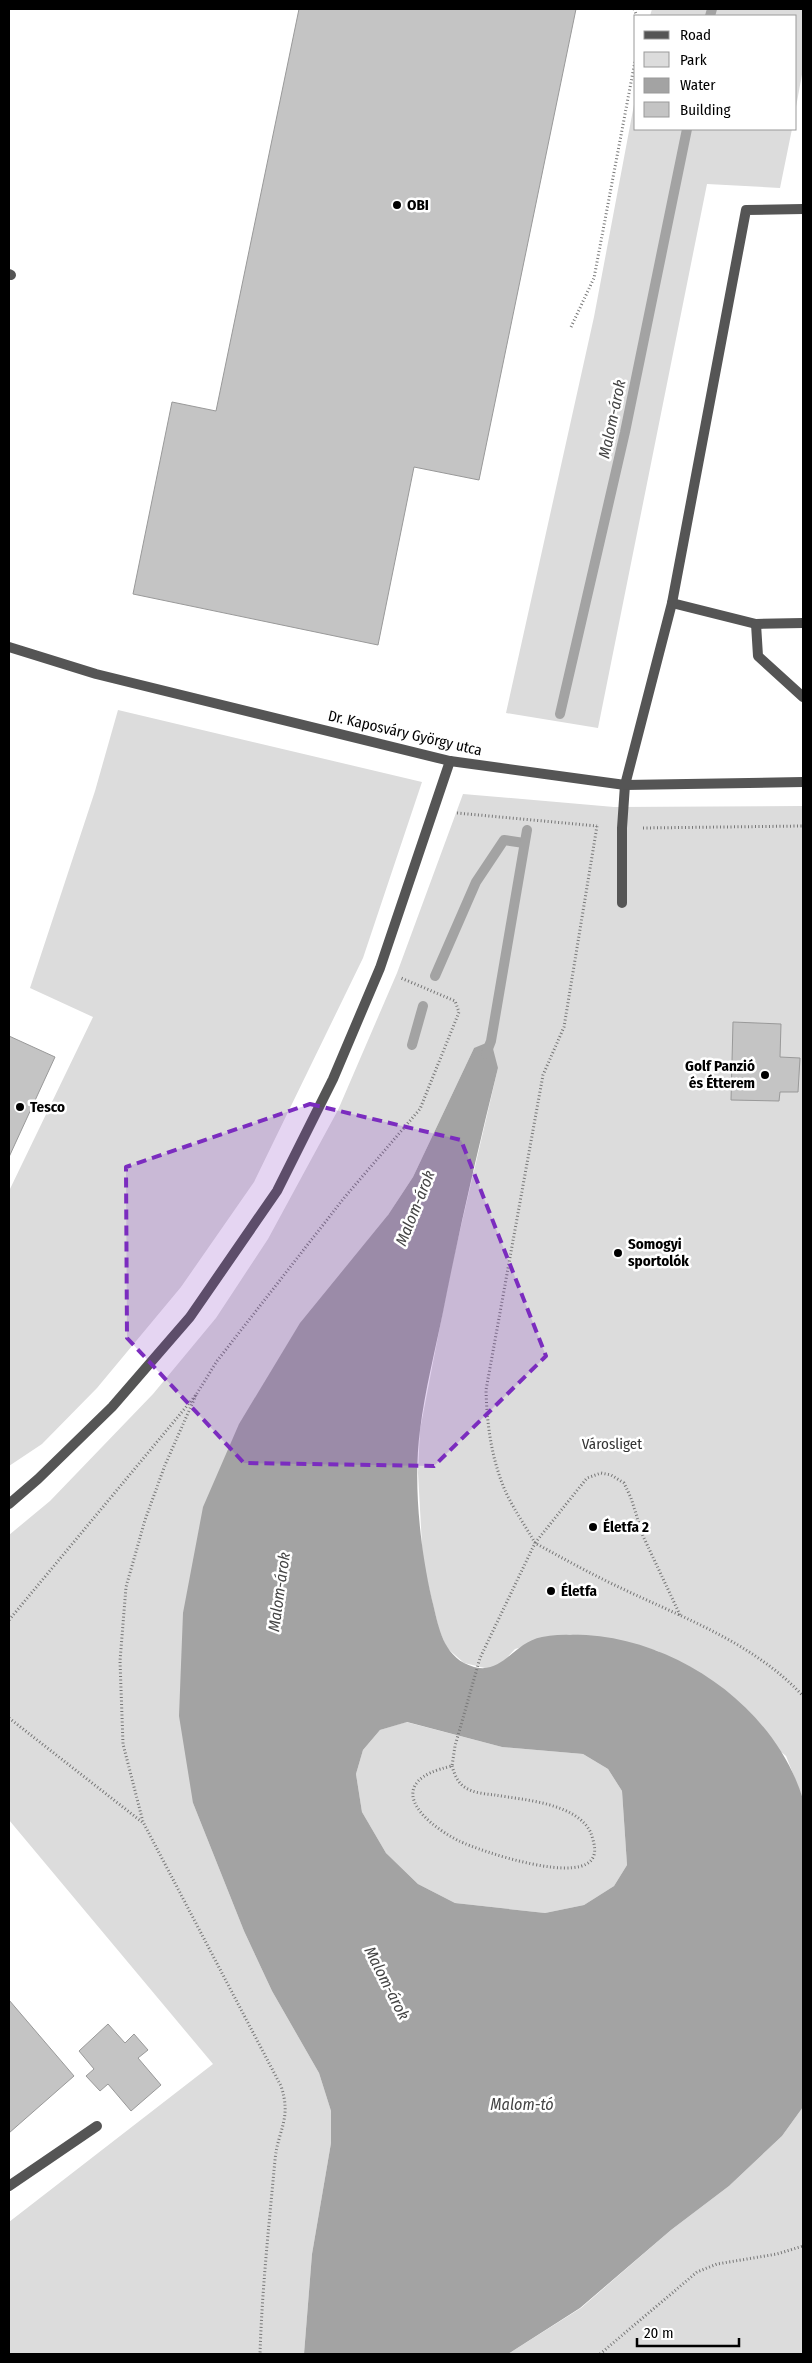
<svg xmlns="http://www.w3.org/2000/svg" width="812" height="2363" font-family="'Fira Sans Condensed',sans-serif">
<style>
.green{fill:#dcdcdc}
.water{fill:#a3a3a3;fill-rule:evenodd}
.lines{fill:none;stroke-linecap:round;stroke-linejoin:round}
.stream{stroke:#a3a3a3;stroke-width:10}
.building{fill:#c4c4c4;stroke:#999}
.path{stroke:#777;stroke-width:3;stroke-dasharray:1 2.5;stroke-linecap:butt}
.service{stroke:#555;stroke-width:10}
.minor{stroke:#555;stroke-width:10}
.marked{fill:#7b2cbf;fill-opacity:0.2;stroke:#7b2cbf;stroke-width:4;stroke-dasharray:10 6;stroke-linejoin:round}
.poi-dot{fill:#000;stroke:#fff;stroke-width:2}
.labels{text-anchor:middle;dominant-baseline:central;stroke-width:5;stroke-linejoin:round;paint-order:stroke}
.poi-label{font-size:15px;font-weight:bold;fill:#000;stroke:#fff;text-anchor:start}
.street-label{font-size:15px;fill:#000;stroke:#fff}
.park-label{font-size:15px;fill:#333;stroke:#fff}
.water-label{font-size:16px;font-style:italic;fill:#444;stroke:#fff}
</style>
<rect width="100%" height="100%" fill="#fff"/>
<g class="green">
<path d="M652,9H803V69L796,107V16H650Z"/>
<path d="M636,94V129H792L780,188L707,184L598,728L506,713L594,317Z"/>
<path d="M118,710L422,782L363,958L254,1182L181,1287L97,1388L42,1444L9,1466V1191L93,1017L30,988L95,791Z"/>
<path d="M463,794L614,807L803,806V1799L786,1756L658,1651L610,1639L570,1634L515,1649L501,1664L489,1669L464,1663L447,1648L439,1630L423,1563L418,1473L420,1430L451,1269L498,1068L474,1048L413,1177L388,1215L193,1803L244,1931L272,1991L319,2073L331,2111V2143L312,2254L304,2354H9V2222L213,2064L9,1820V1535L50,1501L153,1394L216,1318L268,1239L338,1110L397,973Z"/>
<path d="M406,1722L502,1747L583,1754L608,1769L622,1791L627,1865L614,1886L584,1905L545,1913L455,1903L418,1884L386,1853L362,1812L356,1774L363,1750L380,1730Z"/>
<path d="M803,2107V2354H508L581,2308L671,2230L729,2186L782,2136Z"/>
</g>
<path class="water" d="M491,1041L498,1068C478,1149 459,1230 443,1312C435,1351 425,1390 420,1430C413,1483 420,1548 432,1600C438,1623 441,1650 464,1663C501,1682 510,1643 542,1637C649,1620 771,1695 803,1799V2107L782,2136L729,2186L671,2230L580,2308L508,2354H304L312,2254L331,2143V2111L319,2073L272,1991L244,1931L193,1803L179,1716L183,1613L203,1507L239,1424L300,1323L388,1215L413,1177L474,1048ZM407,1722L502,1747L583,1754L608,1769L622,1791L627,1865L614,1886L584,1905L545,1913L455,1903L418,1884L386,1853L362,1812L356,1774L363,1750L380,1730Z"/>
<g class="lines">
<g class="stream">
<path d="M710,16L712,9"/>
<path d="M560,714L625,432L687,129"/>
<path d="M435,976L476,882L504,840L524,843"/>
<path d="M412,1045L423,1006"/>
<path d="M486,1054L491,1041L527,830"/>
</g>
</g>
<g class="building">
<path d="M299,9H576L479,480L414,467L378,645L133,594L172,402L216,411Z"/>
<path d="M733,1022L781,1024L780,1057L800,1058L798,1092H780L779,1101L731,1100Z"/>
<path d="M9,1036L55,1057L9,1157Z"/>
<path d="M9,2000L74,2076L9,2133Z"/>
<path d="M108,2024L125,2043L134,2034L148,2050L138,2058L161,2085L131,2111L108,2084L100,2091L86,2076L94,2069L79,2051Z"/>
</g>
<g class="lines">
<g class="path">
<path d="M634,9L637,16"/>
<path d="M571,327L594,278L636,56"/>
<path d="M457,813L597,826"/>
<path d="M643,828L803,826"/>
<path d="M196,1395L165,1465L145,1520L126,1587L120,1661L123,1744L143,1822L281,2086C292,2119 278,2129 275,2160C269,2225 262,2289 260,2354"/>
<path d="M680,1615L643,1536L631,1498L624,1483L611,1475L601,1473L587,1478L535,1543C564,1559 593,1575 623,1589C686,1619 755,1644 803,1696"/>
<path d="M9,1620L196,1395L217,1361L344,1198L420,1109L459,1012L455,1001L401,978"/>
<path d="M9,1718L142,1822"/>
<path d="M452,1766C454,1773 457,1781 463,1786C472,1793 485,1794 495,1795C524,1800 577,1803 591,1833C593,1840 596,1848 594,1855C585,1887 480,1851 459,1841C418,1820 383,1781 452,1766L455,1746L480,1658L535,1543C525,1525 512,1507 504,1488C491,1456 487,1424 486,1390L543,1075L564,1027L597,826"/>
<path d="M600,2354L697,2272L717,2264L777,2254L803,2246"/>
</g>
<g class="service">
<path d="M9,274L11,275"/>
<path d="M672,603L756,624L803,623"/>
<path d="M756,624L758,656L803,697"/>
<path d="M622,903V828L625,785L672,603L746,210L803,209"/>
<path d="M9,1504L38,1479L112,1407L190,1317L277,1191L333,1079L380,968L450,761"/>
<path d="M9,2186L97,2126"/>
</g>
<path class="minor" d="M9,647L96,674L450,761L625,785L803,782"/>
</g>
<path class="marked" d="M310,1104L461,1140L546,1356L434,1466L244,1463L127,1338L126,1167Z"/>
<g class="poi-dot">
<circle cx="397" cy="205" r="5"/>
<circle cx="765" cy="1075" r="5"/>
<circle cx="20" cy="1107" r="5"/>
<circle cx="618" cy="1253" r="5"/>
<circle cx="593" cy="1527" r="5"/>
<circle cx="551" cy="1591" r="5"/>
</g>
<g class="labels">
<g class="poi-label">
<text x="407" y="205">OBI</text>
<text x="755" y="1066" text-anchor="end">Golf Panzió<tspan x="755" dy="17">és Étterem</tspan></text>
<text x="30" y="1107">Tesco</text>
<text x="628" y="1244">Somogyi<tspan x="628" dy="17">sportolók</tspan></text>
<text x="603" y="1527">Életfa 2</text>
<text x="561" y="1591">Életfa</text>
</g>
<g class="street-label">
<text transform="translate(405 733) rotate(13)">Dr. Kaposváry György utca</text>
</g>
<g class="park-label">
<text x="612" y="1444">Városliget</text>
</g>
<g class="water-label">
<text transform="translate(612 419) rotate(-78)">Malom-árok</text>
<text transform="translate(415 1208) rotate(-68)">Malom-árok</text>
<text transform="translate(279 1592) rotate(-82)">Malom-árok</text>
<text transform="translate(387 1983) rotate(63)">Malom-árok</text>
<text x="522" y="2104">Malom-tó</text>
</g>
</g>
<rect width="812" height="2363" fill="none" stroke="#000000" stroke-width="20"/>
<rect x="634" y="15" width="162" height="115" fill="#ffffff" stroke="#999999"/>
<rect x="644" y="31" width="25" height="8" fill="#555555" stroke="#999999"/>
<text x="680" y="40" font-size="15" fill="#000000">Road</text>
<rect x="644" y="52" width="25" height="15" fill="#dcdcdc" stroke="#999999"/>
<text x="680" y="65" font-size="15" fill="#000000">Park</text>
<rect x="644" y="78" width="25" height="15" fill="#a3a3a3" stroke="#999999"/>
<text x="680" y="90" font-size="15" fill="#000000">Water</text>
<rect x="644" y="102" width="25" height="15" fill="#c4c4c4" stroke="#999999"/>
<text x="680" y="115" font-size="15" fill="#000000">Building</text>
<path d="M637 2338v8h102v-8" fill="none" stroke="#000000" stroke-width="2.5"/>
<text x="644" y="2338" font-size="15" fill="#000000" stroke="#ffffff" stroke-width="4" paint-order="stroke">20 m</text>
</svg>
